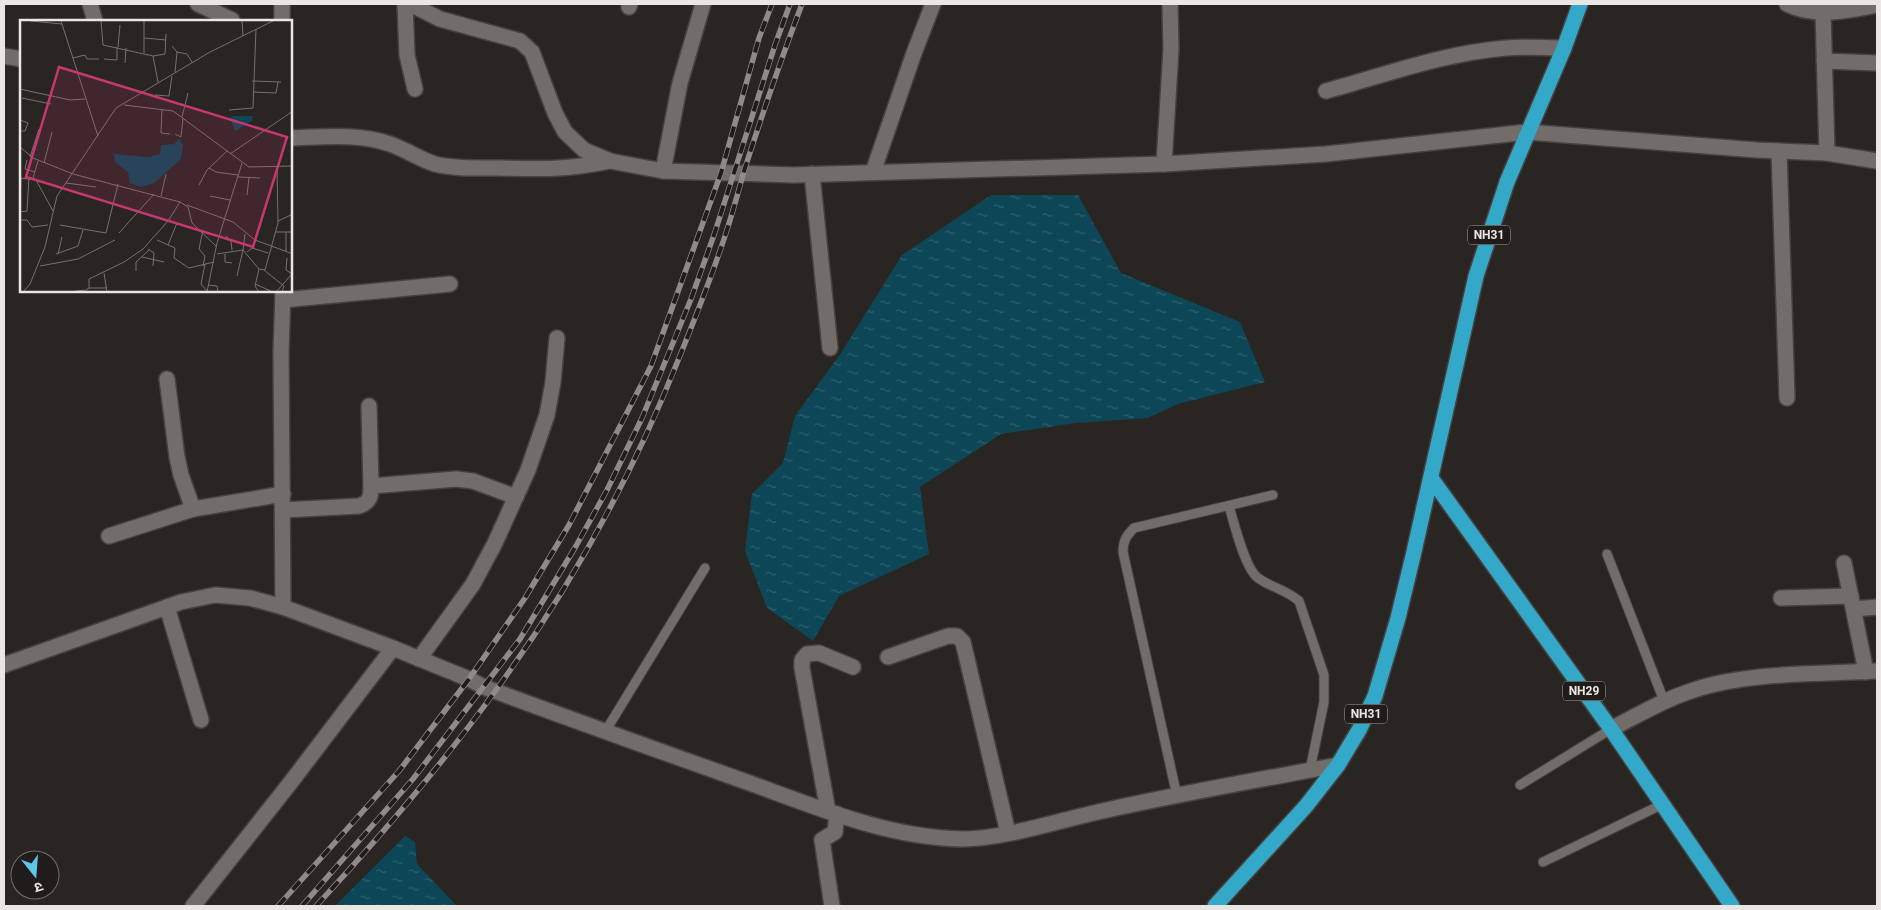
<svg xmlns="http://www.w3.org/2000/svg" width="1881" height="910" font-family="Roboto,'Noto Sans Devanagari',sans-serif">
<style>
.water{fill:url(#water-ripples)}
.lines{fill:none;stroke-linecap:round;stroke-linejoin:round}
.lane-casing{stroke:#464240;stroke-width:11}
.street-casing{stroke:#464240;stroke-width:18}
.highway-casing{stroke:#464240;stroke-width:18}
.lane{stroke:#726d69;stroke-width:9}
.street{stroke:#726d69;stroke-width:15}
.highway{stroke:#34a8c8;stroke-width:15}
.rail-casing{stroke:#8f8b89;stroke-width:5.5}
.rail{stroke:#201c19;stroke-width:4;stroke-dasharray:11;stroke-linecap:butt}
.labels{text-anchor:middle;dominant-baseline:central;stroke-width:4.5;stroke-linejoin:round;paint-order:stroke}
.shield{fill:#201c19;stroke:#ada9a7;stroke-width:1}
.shield-label{font-size:12px;font-weight:bold;fill:#e9e6e4}
.inset-road{fill:none;stroke:#767270;stroke-width:1}
.view{fill:#c83770;fill-opacity:0.15;stroke:#c83770;stroke-width:2.5}
.inset-edge{fill:none;stroke:#e9e6e4;stroke-width:2.5}
</style>
<defs>
<pattern id="water-ripples" width="26" height="14" patternUnits="userSpaceOnUse" patternTransform="scale(1.25)"><rect width="26" height="14" fill="#0d4656"/><path d="M2 4q2-2 4 0t4 0M15 11q2-2 4 0t4 0" fill="none" stroke="#30616e"/></pattern>
</defs>
<rect width="100%" height="100%" fill="#292522"/>
<g class="water">
<path d="M991,195H1078L1121,273L1240,322L1265,382L1178,404L1148,418L1076,423L1001,434L920,487L929,554L839,596L813,641L767,608L745,551L752,494L783,463L795,416L841,353L902,255Z"/>
<path d="M405,836L415,842L417,864L457,906H335Z"/>
</g>
<g class="lines">
<defs>
<g id="lane">
<path d="M1229,506C1234,523 1245,569 1258,578C1272,588 1285,589 1299,601L1324,675V702L1310,770"/>
<path d="M1607,554L1664,701"/>
<path d="M605,732L705,568"/>
<path d="M1520,785L1611,729"/>
<path d="M1177,796L1123,552C1123,541 1126,536 1134,528L1273,495"/>
<path d="M1543,862L1663,804"/>
</g>
<g id="street">
<path d="M90,4L95,21"/>
<path d="M198,4L232,20"/>
<path d="M405,4L407,55L415,89"/>
<path d="M410,4L440,19L520,41L532,52L555,113L565,132L584,150L610,161L663,171L794,175L1164,164L1326,154L1527,132L1757,150L1827,153L1877,161"/>
<path d="M1787,4C1813,18 1849,11 1877,5"/>
<path d="M629,7L630,4"/>
<path d="M1823,12L1827,153"/>
<path d="M282,21V4"/>
<path d="M4,56L21,59"/>
<path d="M1824,61L1877,63"/>
<path d="M1326,91C1385,75 1444,53 1506,48C1525,46 1544,48 1564,48"/>
<path d="M291,138C323,137 359,133 390,144C405,149 419,159 435,164C455,169 476,168 496,168C538,169 569,170 610,161"/>
<path d="M1779,151L1787,398"/>
<path d="M1164,164L1171,49L1170,4"/>
<path d="M663,171L680,83L703,4"/>
<path d="M873,172L914,53L933,4"/>
<path d="M812,174L830,348"/>
<path d="M283,300L450,284"/>
<path d="M167,379L177,457L181,475L193,509"/>
<path d="M369,406L371,486"/>
<path d="M283,510L359,506C370,502 371,497 371,486L456,479L473,481L516,497"/>
<path d="M109,536L193,509L283,494"/>
<path d="M1844,563L1866,672"/>
<path d="M1781,598L1851,596"/>
<path d="M167,607L201,720"/>
<path d="M283,607L281,352L283,291"/>
<path d="M1854,609L1877,607"/>
<path d="M888,657L948,636H957L963,642L1008,833"/>
<path d="M419,659L473,584L495,543L528,470L547,415L553,382L557,338"/>
<path d="M4,665L181,602L215,595L250,598L283,607L393,648L469,679L484,687C570,719 657,750 744,781C814,806 887,838 962,839C1003,839 1057,821 1098,812C1177,794 1258,780 1338,765"/>
<path d="M1611,729C1638,715 1665,699 1694,690C1747,672 1821,674 1877,671"/>
<path d="M828,811L802,668V660L807,654L819,653L853,667"/>
<path d="M193,906L291,782L393,648"/>
<path d="M832,906L822,840L835,832L837,814"/>
</g>
<g id="highway">
<path d="M1431,478L1611,729L1732,906"/>
<path d="M1215,906L1306,806L1338,765L1359,730L1375,696L1398,618L1413,556L1476,276L1507,182L1564,48L1580,4"/>
</g>
</defs>
<use href="#lane" class="lane-casing"/>
<use href="#street" class="street-casing"/>
<use href="#highway" class="highway-casing"/>
<use href="#lane" class="lane"/>
<use href="#street" class="street"/>
<use href="#highway" class="highway"/>
<defs>
<g id="rail">
<path d="M278,906L399,771L469,679L525,598L569,525L651,366L721,173L759,38L772,4"/>
<path d="M302,906L413,779L520,639L576,546L607,490L642,418L691,299L714,235L775,45L790,4"/>
<path d="M316,906C379,838 441,766 496,690C569,590 631,478 677,363C694,321 711,279 725,236C732,215 738,193 744,171C762,115 781,59 802,4"/>
</g>
</defs>
<use href="#rail" class="rail-casing"/>
<use href="#rail" class="rail"/>
</g>
<g class="labels">
<g class="shield">
<rect x="1468" y="225.5" width="42" height="19" rx="4"/>
<rect x="1563" y="681.5" width="42" height="19" rx="4"/>
<rect x="1345" y="704.5" width="42" height="19" rx="4"/>
</g>
<g class="shield-label">
<text x="1489" y="235">NH31</text>
<text x="1584" y="691">NH29</text>
<text x="1366" y="714">NH31</text>
</g>
</g>
<g transform="translate(20 20)">
<rect width="272" height="272" fill="#292522"/>
<path d="M212,96H233L232,101L215,111L210,97ZM159,119L163,125L161,139L134,163L121,167L110,163L108,152L95,142L94,134L128,137L140,134L141,125L154,124Z" fill="#0d4656"/>
<path class="inset-road" d="M11,1L42,4M41,1L78,116M81,1L83,25L133,36L138,62M222,1L223,16M124,18L146,20M152,26L157,32L155,52M98,27L100,5M157,32L167,34L172,42M124,33V1M133,36L145,34L146,14M53,38L65,35L67,39H79M84,39L97,40V27M105,43L106,28M232,61L261,62M0,69L50,80L65,79M233,72L256,73L258,62M135,75L149,76L152,56M2,78L31,84M104,85L153,91L229,147L273,146M142,89L141,113L150,114M209,90L233,88L236,9M162,97L168,73M0,100L8,103L5,111H0M155,114L161,117L163,98M0,127L13,138L53,154L160,182L168,187L172,203L197,227M210,134L273,91M10,137L19,109M7,140L5,149L15,152M24,143L32,112M189,148L196,152L218,155M218,157L240,158M0,158L16,160L33,191M13,158L18,141M46,163L76,167M179,165L187,150L207,131M227,175L229,158M141,176L146,154M190,176L210,180M0,182L1,157M167,185L213,202L235,220L273,234M0,192L7,191L9,157M0,200H7L12,207L28,205M258,201L273,194M40,205L86,213L98,164M183,210L179,229L185,236L183,246M256,212H273M99,213L134,174M225,214L223,230L239,249L245,250L258,203L257,146M206,216L211,221L212,230M137,220L155,228L154,238L169,248L194,242M148,225L157,203M128,229L134,233L133,246M227,232L232,228L248,233M266,232V212M36,234L58,226L63,210M38,234L42,217M197,234L223,230L217,256M205,234V242L212,243M122,237L144,242M267,238L266,250L272,254M185,244L181,264L187,271M20,246L58,239L95,220M239,249L235,266L239,272M244,250L264,266L262,272M116,251V242L129,230M84,253L87,272M235,264L253,272M188,265L197,266L198,272M69,268H87M3,272L10,264L25,227L37,176L96,88L190,32L253,1M49,272L64,270M63,272L69,268V259L104,242L123,229L148,201L160,182M187,272L197,223L222,143M256,272L272,254"/>
<path class="view" d="M39,47L267,117L233,227L6,157Z"/>
<rect width="272" height="272" class="inset-edge"/>
</g>
<rect width="1881" height="910" fill="none" stroke="#e9e6e4" stroke-width="10"/>
<g transform="translate(35 875) rotate(163)"><circle r="24" fill="#201c19" stroke="#706d6a"/>
<path d="M0-4L9 19L0 12L-9 19Z" fill="#5cc7e8"/>
<text y="-8" font-size="14" font-weight="bold" text-anchor="middle" fill="#e9e6e4">उ</text>
</g>
</svg>
